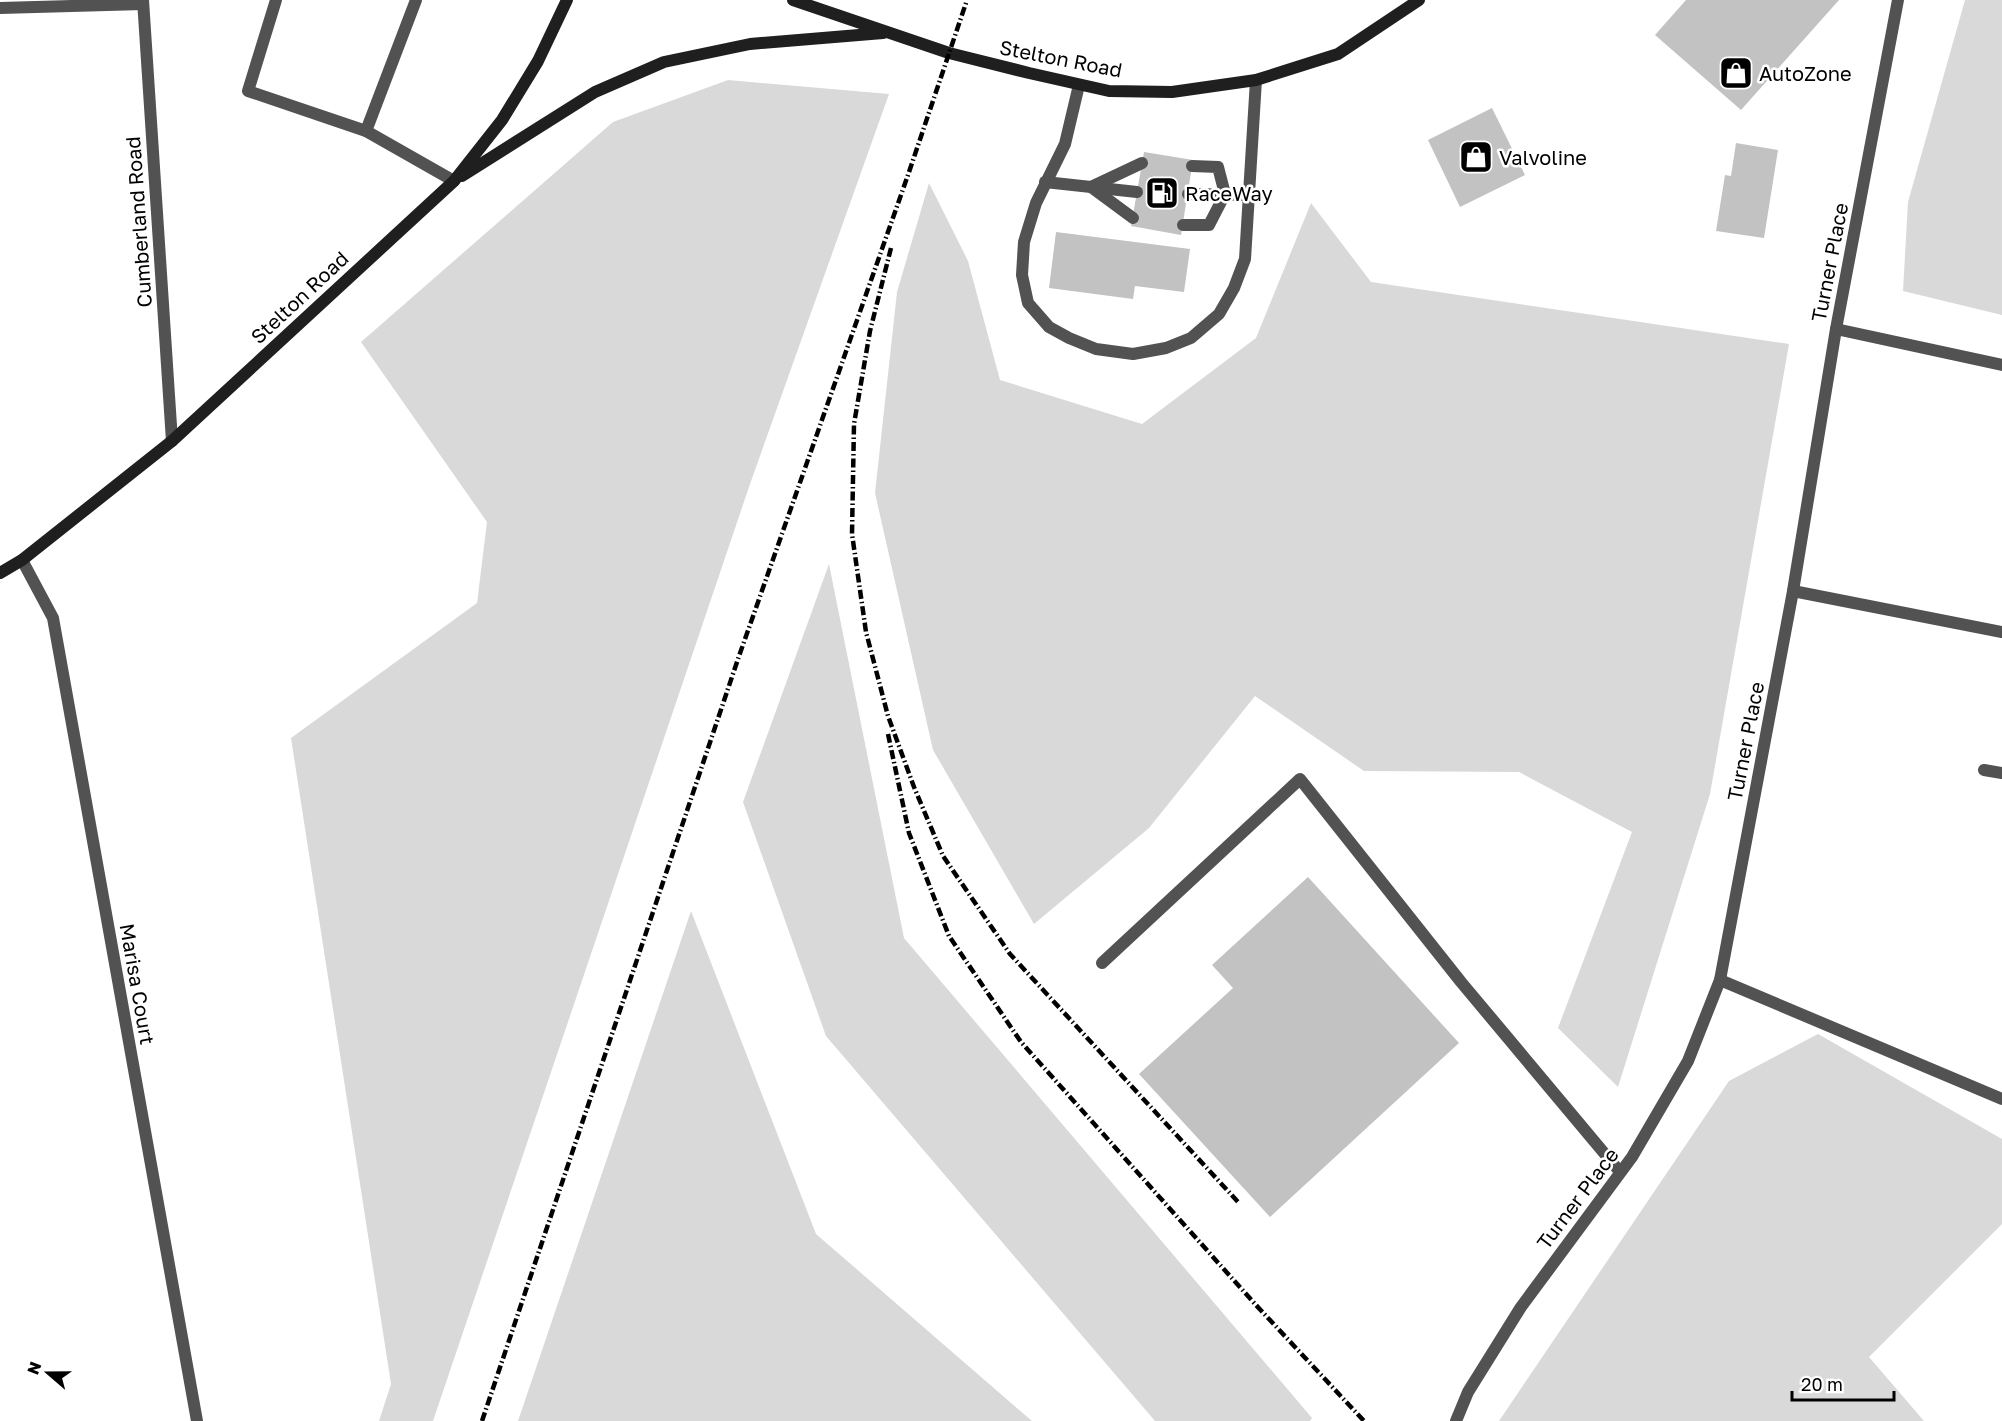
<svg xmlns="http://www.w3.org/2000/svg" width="2002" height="1421" font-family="'Golos Text',sans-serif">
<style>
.green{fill:#d9d9d9}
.building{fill:#c2c2c2}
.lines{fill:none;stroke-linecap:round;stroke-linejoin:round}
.lane{stroke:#525252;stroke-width:12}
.street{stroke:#525252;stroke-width:12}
.secondary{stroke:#1f1f1f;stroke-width:12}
.rail{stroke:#000;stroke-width:4.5;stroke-dasharray:9 3 1.5 3;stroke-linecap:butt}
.labels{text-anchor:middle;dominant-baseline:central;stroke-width:5;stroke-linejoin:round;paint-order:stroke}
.street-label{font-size:20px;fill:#000;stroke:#fff}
.poi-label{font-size:20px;fill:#000;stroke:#fff;text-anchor:start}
</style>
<rect width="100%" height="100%" fill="#fff"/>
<g class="green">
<path d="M1965,0H2002V315L1903,291L1908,202Z"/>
<path d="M728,80L889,94L750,484L433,1421H379L391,1384L291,738L477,603L487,522L361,342L613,122Z"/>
<path d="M929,183L968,261L1000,380L1142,424L1256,338L1311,203L1371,282L1789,344L1710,794L1618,1087L1558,1028L1632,832L1519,772L1364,771L1255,696L1149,828L1034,924L933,750L875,493L897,292Z"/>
<path d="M829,564L904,938L1312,1418L1310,1421H1155L826,1036L743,802Z"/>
<path d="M691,911L816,1234L1032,1421H518Z"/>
<path d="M1818,1034L2002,1139V1224L1869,1357L1924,1421H1499L1729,1081Z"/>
</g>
<g class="building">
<path d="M1686,0H1839L1741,110L1655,35Z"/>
<path d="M1492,108L1525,175L1460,207L1428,140Z"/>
<path d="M1736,143L1778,150L1764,238L1716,231L1725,175L1731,176Z"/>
<path d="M1144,152L1193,160L1181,235L1131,226Z"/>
<path d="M1056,232L1190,249L1184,292L1135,286L1133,299L1049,288Z"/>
<path d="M1308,877L1459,1043L1270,1217L1139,1074L1233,988L1212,965Z"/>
</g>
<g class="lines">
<g class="lane">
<path d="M276,0L248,91L366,131L454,181"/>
<path d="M1079,85L1065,144L1036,203L1024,242L1022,275L1028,303L1049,327L1069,338L1096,349L1133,354L1166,348L1191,338L1219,314L1234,288L1245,259L1256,80"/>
<path d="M366,131L416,0"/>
<path d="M1045,182L1137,192"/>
<path d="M1188,194L1249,195"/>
<path d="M1133,218L1091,187L1142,163"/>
<path d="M1183,225H1209L1225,194L1218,167L1192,166"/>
<path d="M1836,329L2002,365"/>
<path d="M1793,591L2002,632"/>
<path d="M1984,770L2002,773"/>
<path d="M1102,963L1300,779L1461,982L1620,1172"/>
<path d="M1456,1421L1468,1392L1521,1307L1632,1157L1688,1061L1720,980L2002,1099"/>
</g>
<g class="street">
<path d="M143,0L172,441"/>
<path d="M0,8L143,4"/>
<path d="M22,560L53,618L197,1421"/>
<path d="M1720,980L1793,591L1836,329L1898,0"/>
</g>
<g class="secondary">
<path d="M793,0L949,53L1029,73L1109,91L1172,92L1256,80L1338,54L1419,0"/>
<path d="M462,176L595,92L664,62L750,44L883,33"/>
<path d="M0,573L22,560L172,441L454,181L502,120L538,61L567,0"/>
</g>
<g class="rail">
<path d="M891,248L870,331L854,424L852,534L866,632L888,716L914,787L943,856L1010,954L1239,1203"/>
<path d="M888,734L909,833L949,936L1021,1042L1255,1304L1364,1421"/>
<path d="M482,1421L738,659L908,175L967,0"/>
</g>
</g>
<defs>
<symbol id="shop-square" viewBox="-11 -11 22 22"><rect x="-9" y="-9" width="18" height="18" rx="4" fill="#000" stroke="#fff"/><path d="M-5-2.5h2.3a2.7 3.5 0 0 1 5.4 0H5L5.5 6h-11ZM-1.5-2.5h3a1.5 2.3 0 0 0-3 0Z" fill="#fff"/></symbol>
<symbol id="fuel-square" viewBox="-11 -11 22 22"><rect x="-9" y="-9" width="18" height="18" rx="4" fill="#000" stroke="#fff"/><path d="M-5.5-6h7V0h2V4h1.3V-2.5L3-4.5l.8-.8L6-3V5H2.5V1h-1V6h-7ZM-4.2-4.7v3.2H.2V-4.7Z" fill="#fff"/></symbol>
</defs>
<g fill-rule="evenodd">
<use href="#shop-square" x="1717" y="54" width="38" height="38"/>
<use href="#shop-square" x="1457" y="138" width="38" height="38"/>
<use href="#fuel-square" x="1143" y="174" width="38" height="38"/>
</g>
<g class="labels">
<g class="street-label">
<text transform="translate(1061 58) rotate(11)">Stelton Road</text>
<text transform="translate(138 222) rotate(-94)">Cumberland Road</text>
<text transform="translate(1829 262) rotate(-79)">Turner Place</text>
<text transform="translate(299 297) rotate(-43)">Stelton Road</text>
<text transform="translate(1745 741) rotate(-79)">Turner Place</text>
<text transform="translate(138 984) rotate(80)">Marisa Court</text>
<text transform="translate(1577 1198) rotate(-53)">Turner Place</text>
</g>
<g class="poi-label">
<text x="1759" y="73">AutoZone</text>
<text x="1499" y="157">Valvoline</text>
<text x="1185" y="193">RaceWay</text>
</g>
</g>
<g transform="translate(48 1373) rotate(290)" stroke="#ffffff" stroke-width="4.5" paint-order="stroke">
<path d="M0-4.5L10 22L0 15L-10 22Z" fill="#000000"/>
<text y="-9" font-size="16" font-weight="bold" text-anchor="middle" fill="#000000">N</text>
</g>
<path d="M1792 1391v9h102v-9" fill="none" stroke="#000000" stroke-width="3"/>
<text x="1801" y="1391" font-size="18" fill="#000000" stroke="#ffffff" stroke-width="4.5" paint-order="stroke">20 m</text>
</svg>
